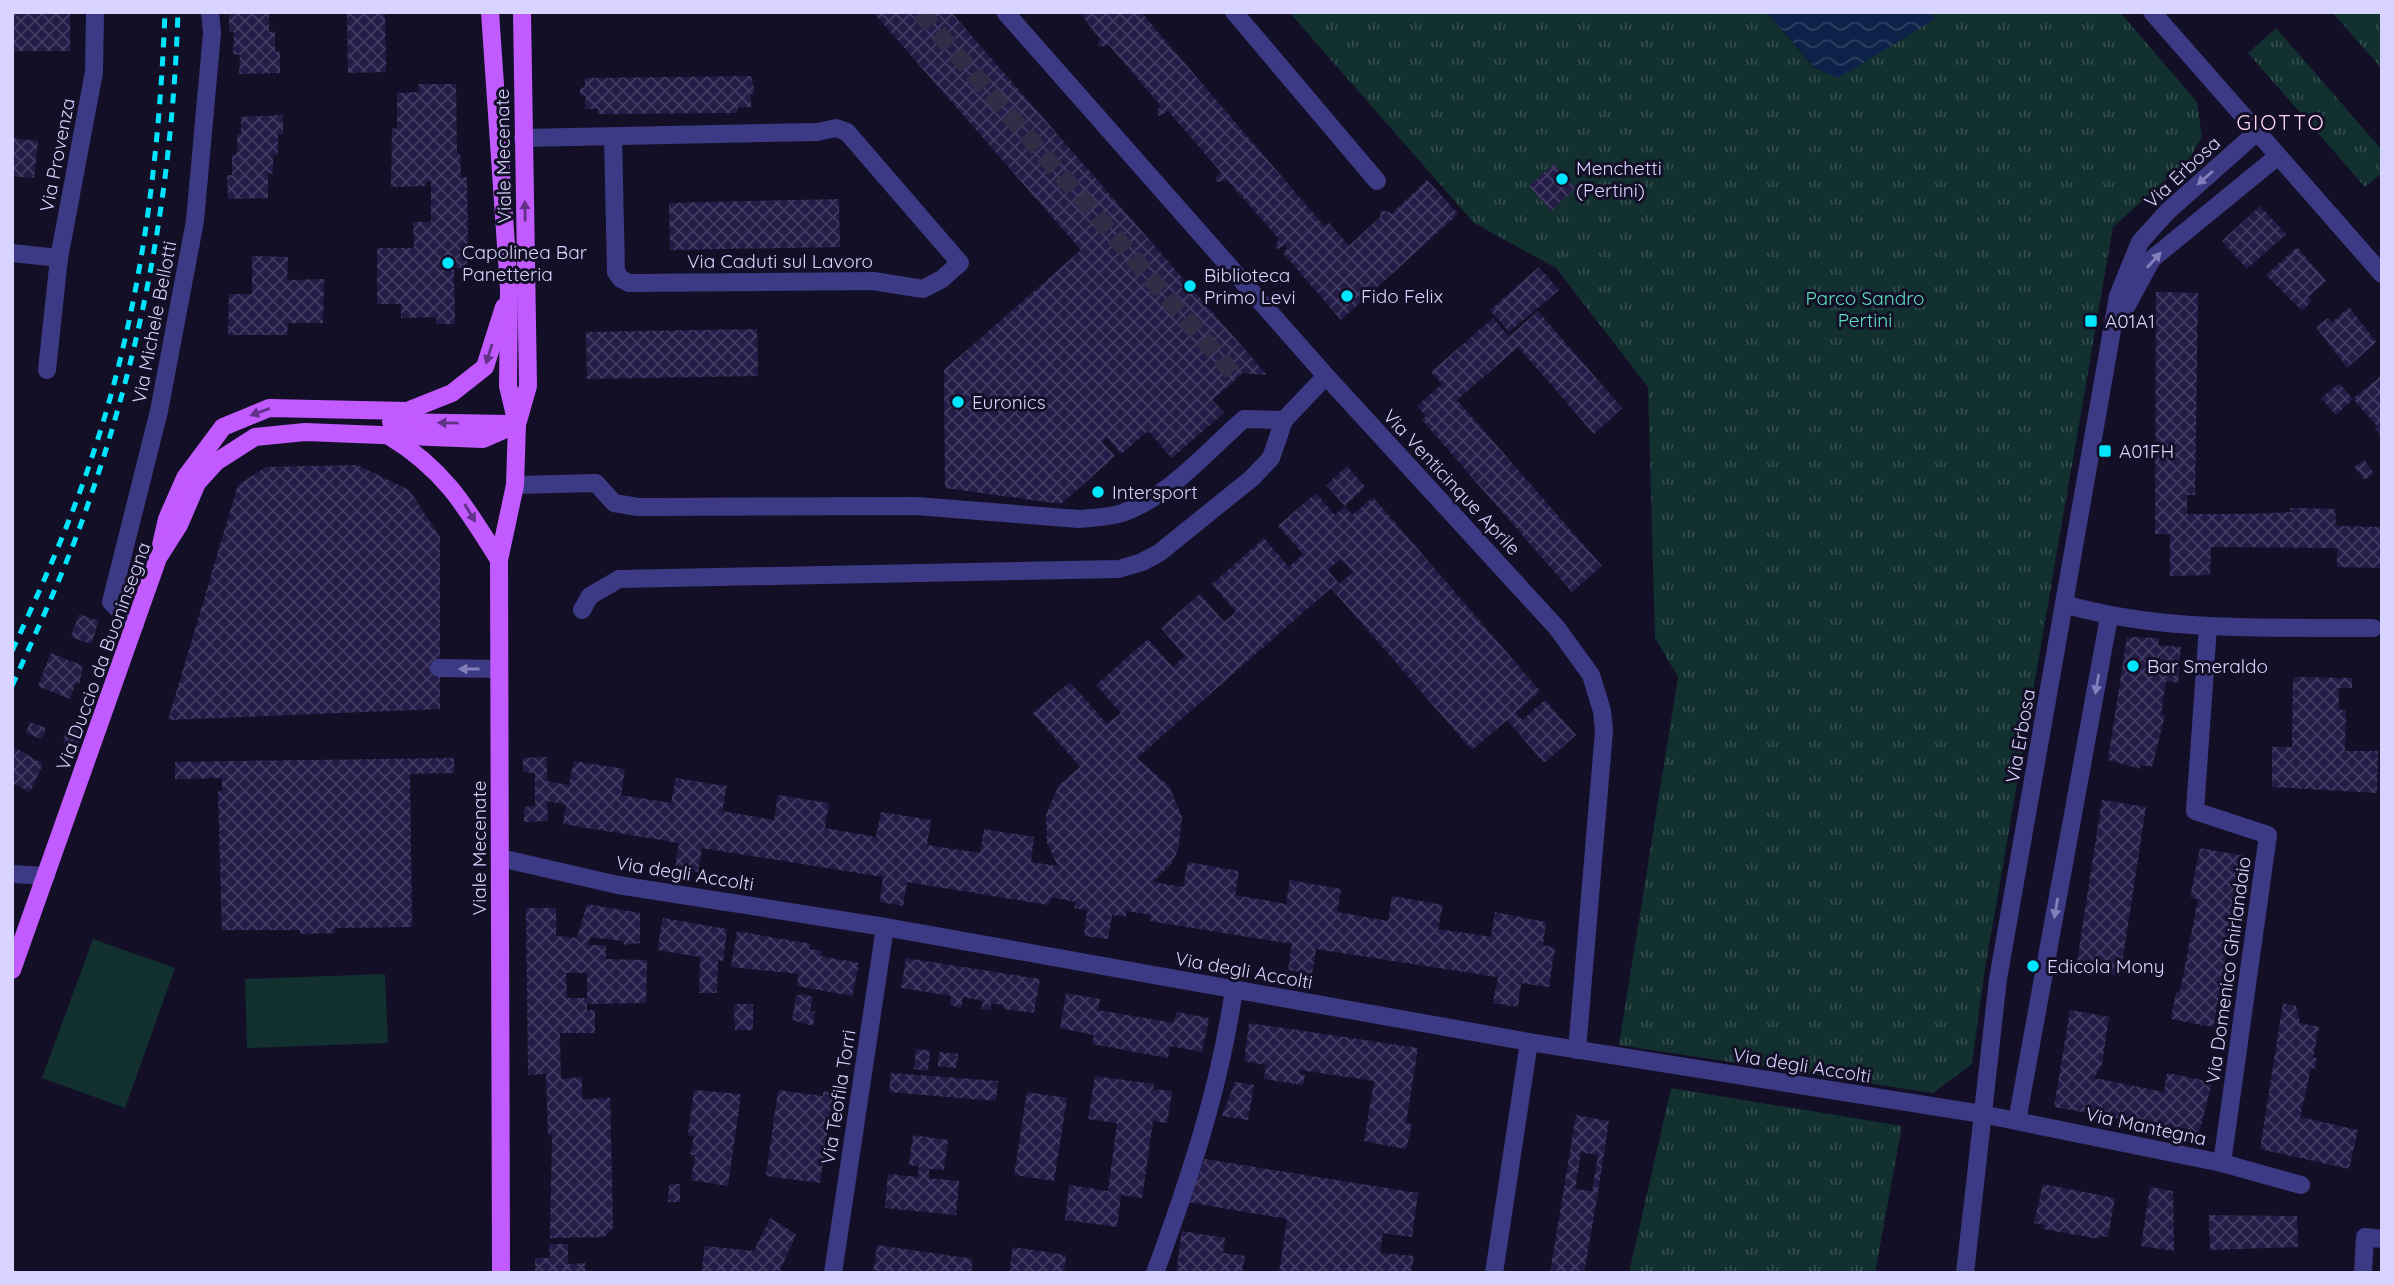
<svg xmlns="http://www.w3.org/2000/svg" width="2394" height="1285" font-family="Quicksand,sans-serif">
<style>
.grass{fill:url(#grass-tufts)}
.pitch{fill:#12302f}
.water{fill:url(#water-waves)}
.building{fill:url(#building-cross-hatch);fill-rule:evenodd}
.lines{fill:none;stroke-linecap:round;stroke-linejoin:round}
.minor-tunnel{stroke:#312d47;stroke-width:18;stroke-dasharray:18 9;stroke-linecap:butt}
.minor{stroke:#3d3a85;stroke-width:18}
.major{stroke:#c25bff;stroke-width:18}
.rail{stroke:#00e5ff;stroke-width:5;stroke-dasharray:10 9;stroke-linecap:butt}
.oneway{fill:#837fbc}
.oneway2{fill:#623188}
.poi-dot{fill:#00e5ff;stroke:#130f26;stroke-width:2.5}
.labels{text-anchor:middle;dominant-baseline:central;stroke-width:6;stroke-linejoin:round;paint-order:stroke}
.street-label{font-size:19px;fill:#d9d4ff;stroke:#130f26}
.poi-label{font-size:19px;fill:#d9d4ff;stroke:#130f26;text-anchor:start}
.park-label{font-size:19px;fill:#5fe0c0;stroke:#130f26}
.neighbourhood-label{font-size:21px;letter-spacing:2px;fill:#ffd6f0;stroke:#130f26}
</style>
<defs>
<pattern id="grass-tufts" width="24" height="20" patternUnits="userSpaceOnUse" patternTransform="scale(1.75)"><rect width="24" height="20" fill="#12302f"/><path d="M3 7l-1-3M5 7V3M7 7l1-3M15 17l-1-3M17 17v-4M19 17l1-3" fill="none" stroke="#344d4e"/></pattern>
<pattern id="water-waves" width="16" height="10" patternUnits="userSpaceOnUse" patternTransform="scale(1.75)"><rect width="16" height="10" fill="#0c2248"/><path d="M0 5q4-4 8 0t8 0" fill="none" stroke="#2f4163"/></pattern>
<pattern id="building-cross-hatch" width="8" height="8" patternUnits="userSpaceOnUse" patternTransform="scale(1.75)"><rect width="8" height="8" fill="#241b47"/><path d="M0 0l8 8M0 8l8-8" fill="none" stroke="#433b63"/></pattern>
</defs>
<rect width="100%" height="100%" fill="#130f26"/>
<g class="grass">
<path d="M1289,12H1767L1814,68L1935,18L1930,12H2120L2197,102L2202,137L2190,158L2113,227L1984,975L1972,1064L1933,1093L1619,1045L1678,677L1655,638L1648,387L1556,268L1474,223Z"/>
<path d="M2332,12H2382V69Z"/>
<path d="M2276,28L2382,150V173L2365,187L2248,53Z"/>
<path d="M1671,1088L1902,1126L1875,1273H1629Z"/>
</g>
<g class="pitch">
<path d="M93,939L175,968L125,1108L42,1078Z"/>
<path d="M385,974L388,1043L247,1048L245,979Z"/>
</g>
<path class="water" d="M1767,12H1930L1935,19L1838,78L1815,68Z"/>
<g class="building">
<path d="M224,12H269V32L275,31V52L280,51V73L239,74L240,55L233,54L234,32H229V14L225,15Z"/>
<path d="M347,12H385L386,72L348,73Z"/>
<path d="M873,12H951L1267,375L1242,373L1233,382L1212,400L1224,413L1172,458L1148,431L1121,454L1107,437L1102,442L1115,456L1061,504L945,488L944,370L1081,250Z"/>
<path d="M1079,12H1141L1324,226L1329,223L1349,246L1380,217L1381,210L1392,213L1427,180L1458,214L1341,320L1283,253L1287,249L1285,245L1278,249L1275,247L1279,239L1227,180L1217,182L1216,177L1221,172L1168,111L1160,116L1157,114L1160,105L1108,44L1105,47L1097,45L1100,39Z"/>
<rect x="12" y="13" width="58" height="38"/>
<path d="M751,76L755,93L751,94V107H738L737,113L598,114V109H585L586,96L580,95V88L585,87V78Z"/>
<path d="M419,84H456L457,153H460L461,177H467L468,268H454L455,324H436L437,317L401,318V304H377V248H414L413,222H431V181L426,182V186L391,187L392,128L397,129V93L418,92Z"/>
<path d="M283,115V134H278V155H273V174L268,173V198L228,199L227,175H232V155L237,154V134L241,133V117Z"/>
<path d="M12,138L38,141L34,178L12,176Z"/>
<path d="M1554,164L1576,188L1551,211L1529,186Z"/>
<path d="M839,199L840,247L670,250L669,203Z"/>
<path d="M2260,206L2286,234L2247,269L2222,241Z"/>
<path d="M2297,247L2326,281L2308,297L2312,301L2302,311L2266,275Z"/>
<path d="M252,256L288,257L287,280L324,279L323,323H288L287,335H228L229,294H252Z"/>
<path d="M1539,267L1559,290L1509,332L1490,310Z"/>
<path d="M2156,292L2198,293L2195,495H2187V514H2246L2291,512L2290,508L2335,509L2336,526L2382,527V568L2337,567V548L2211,547L2210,575L2170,576V534H2155Z"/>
<path d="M2349,307L2376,342L2347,368L2316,327L2328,318L2332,322Z"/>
<path d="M1538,311L1622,408L1594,434L1518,347L1457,400L1602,566L1572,592L1422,420L1426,416L1417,406L1442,384L1431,372L1493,318L1509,337Z"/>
<path d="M757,329L758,376L587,379L586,332Z"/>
<path d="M2382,375V436L2375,428L2377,426L2353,399Z"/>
<path d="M2339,383L2353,399L2336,415L2321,398Z"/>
<path d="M2364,460L2374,473L2365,480L2354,467Z"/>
<path d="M357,465L409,490L440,537V709L168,720L238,485L266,467Z"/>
<path d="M1347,466L1365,487L1345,506L1326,485Z"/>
<path d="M1316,493L1335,515L1345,506L1352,515L1373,497L1540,691L1516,712L1522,720L1545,700L1576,735L1544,763L1507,720L1472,750L1331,588L1137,758L1169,786L1182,817L1178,850L1171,864L1153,882L1183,887L1188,862L1239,871L1235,895L1286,904L1290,880L1341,889L1337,912L1388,921L1392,896L1443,905L1438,929L1491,937L1495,912L1546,922L1543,945L1555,948L1549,987L1521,983L1518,1007L1493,1003L1498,977L1490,976L1316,949L1312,974L1288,970L1292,944L1150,921L1151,915L1127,911L1126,917L1112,915L1108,939L1084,936L1087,910L1074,908L1076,902L1051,897L1049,905L907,882L903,906L880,902L883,877L702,848L698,872L675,869L679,843L563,824L566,805L547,801L548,821L524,822V807L535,806V773L523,772V758L547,757V781L569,785L574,761L625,769L621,795L671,803L676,778L712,784L727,786L722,811L774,820L778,795L829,803L825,828L876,837L881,812L931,820L927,845L980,853L984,829L1034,837L1031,862L1058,866L1047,843L1046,814L1059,785L1080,767L1033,713L1070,682L1107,724L1121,713L1096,685L1148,639L1173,667L1185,656L1161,628L1200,594L1224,622L1236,612L1212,584L1264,538L1289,567L1303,554L1278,526ZM1341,559L1353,572L1339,584L1328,570Z"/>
<path d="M79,614L99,621L91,644L71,637Z"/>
<path d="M2127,637L2159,638L2158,645L2181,647L2178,683L2166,681L2161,714L2165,715L2152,767L2140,765V769L2108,760Z"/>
<path d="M51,653L83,666L79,685L76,683L70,699L38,686Z"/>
<path d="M2293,677L2352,678V688H2339V710H2346L2345,751H2378L2377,793L2272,787V747H2292Z"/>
<path d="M30,722L46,728L42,739L26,733Z"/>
<path d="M66,728L81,731L78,746L63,743Z"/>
<path d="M12,746L43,764L30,792L12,783Z"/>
<path d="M454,758V773L410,774L412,927L335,928V933L300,934V930H222L218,791H222V778L175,779V762Z"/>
<path d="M2102,800L2146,807L2120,976L2076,968Z"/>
<path d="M2200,848L2245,856L2213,1027L2171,1019L2176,992H2180L2198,899L2190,897Z"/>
<path d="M587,904L640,913V943L624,945L623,941L591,937L587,945H606V959L647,960L646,1003L587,1004V1010H595V1033H560L561,1079L582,1077V1099L610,1098L613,1228L604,1237L550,1238L552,1135H548L546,1074L528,1075L526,908H556V936L577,938ZM566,973H587V998H567Z"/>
<path d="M663,918L727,929L723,961L718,960L717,993H699L700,957L657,950Z"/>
<path d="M737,931L811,944L809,949L822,951L821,956L859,963L852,996L797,986L799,974L731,967Z"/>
<path d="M906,958L1040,979L1034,1013L1004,1009L1002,1005L991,1003V1010L981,1009L983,1001L963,997L961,1008L950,1005L951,996L901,988Z"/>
<path d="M1066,993L1100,999L1098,1010L1174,1023L1176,1012L1209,1018L1202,1052L1170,1046L1168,1058L1092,1044L1094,1035L1060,1028Z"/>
<path d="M802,994L813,997L810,1011H815L813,1026L792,1020L796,996Z"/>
<path d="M2283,1003L2296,1006L2300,1023L2319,1027L2313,1057L2317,1058L2315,1069L2311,1068L2300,1117L2358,1130L2349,1169L2260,1149Z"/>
<path d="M734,1004H753V1030H735Z"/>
<path d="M2070,1010L2109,1017L2102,1064L2094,1078L2164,1092L2167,1073L2212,1082L2199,1133L2054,1107Z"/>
<path d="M1249,1023L1418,1048L1406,1123L1412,1124L1406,1149L1364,1141L1374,1081L1300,1070V1074L1305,1075L1303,1085L1264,1079L1266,1065L1244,1061Z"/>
<path d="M916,1049L930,1051L928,1071L914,1069Z"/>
<path d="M939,1052L958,1054L956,1068L938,1066Z"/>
<path d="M891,1073L998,1081L996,1101L889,1092Z"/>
<path d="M1095,1076L1154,1084L1153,1089L1172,1091L1167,1123L1153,1121L1142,1198L1121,1195L1117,1227L1065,1220L1069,1185L1108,1191L1117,1123L1088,1119Z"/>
<path d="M1235,1082L1254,1085L1248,1120L1222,1116Z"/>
<path d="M694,1090L741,1094L728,1186L691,1180L695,1155H690L694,1136L688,1135Z"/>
<path d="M778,1090L823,1096V1091L833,1093L820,1183L766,1176Z"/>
<path d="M1027,1092L1067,1098L1054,1181L1014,1175Z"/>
<path d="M1576,1115L1609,1121L1596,1204L1584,1273H1550ZM1581,1152L1598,1155L1592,1191L1575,1189Z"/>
<path d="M913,1135L948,1140L944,1170L929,1169V1178L959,1181L956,1215L885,1208L888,1174L918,1177L919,1166L909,1165Z"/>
<path d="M1205,1159L1418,1193L1412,1237L1383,1233L1380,1253L1414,1256L1411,1273H1279L1287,1219L1187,1202Z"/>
<path d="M669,1184H680V1202H668Z"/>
<path d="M2043,1184L2115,1198L2108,1237L2100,1236L2099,1239L2043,1229L2044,1225L2034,1223Z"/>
<path d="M2150,1187L2173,1191L2174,1251L2141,1246Z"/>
<path d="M2209,1215L2297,1216L2298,1247L2210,1250Z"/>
<path d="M770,1218L796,1234L779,1273H701L705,1246L754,1251Z"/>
<path d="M1182,1231L1225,1238L1223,1253L1245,1256L1242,1273H1176Z"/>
<path d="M549,1244H568V1264L585,1263L586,1273H535V1258H550Z"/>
<path d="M877,1245L973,1259L971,1273H873Z"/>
<path d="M1013,1247L1066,1255L1064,1273H1009Z"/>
</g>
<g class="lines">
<path class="minor-tunnel" d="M920,12L1237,378"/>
<g class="minor">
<path d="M1005,12L1326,376L1557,628L1591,675L1602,711L1604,731L1577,1050"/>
<path d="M1234,12L1377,181"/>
<path d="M2152,12L2382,274"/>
<path d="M523,138L817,132L836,128L847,132L960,263L942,279L923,289L873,281L629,283L621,279L616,272L613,137"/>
<path d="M12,253L59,258L94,72L95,12"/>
<path d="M2125,309L2152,259L2278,156"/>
<path d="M47,370L59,258"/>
<path d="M515,485L596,483L614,503L638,507L916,506L1079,519C1093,518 1109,517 1122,513C1169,497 1207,451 1244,419L1284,420L1326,376"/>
<path d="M2064,604C2164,633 2270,627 2373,628"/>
<path d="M582,610L590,596L619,579L1119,569L1142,562L1159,553L1252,478L1271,458L1284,420"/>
<path d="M135,625L111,602L159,411L195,221L212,33L210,12"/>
<path d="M2208,627L2195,811L2268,835L2222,1163"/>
<path d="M439,668L499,669"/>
<path d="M500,858L618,885L885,927L1529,1042L1982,1114L2222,1163L2301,1185"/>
<path d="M12,874L46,876"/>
<path d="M2017,1121L2109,617"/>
<path d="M833,1273L885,927"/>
<path d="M1155,1273C1189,1180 1220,1088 1234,989"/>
<path d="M1494,1273L1529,1042"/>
<path d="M1965,1273L1998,979L2118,296L2140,242L2168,211L2257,132"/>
<path d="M2363,1273L2365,1237L2382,1239"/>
</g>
<g class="major">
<path d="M490,12L509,289L508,386L517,424L515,485L499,560L501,1273"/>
<path d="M518,421L528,386L522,12"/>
<path d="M391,422L510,424"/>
<path d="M389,436C444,469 466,507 499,560"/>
<path d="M161,545L167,519L185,478L223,427L269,408L407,411L452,393L485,367L504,307"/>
<path d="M12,970L158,558L179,525L197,483L216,462L255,437L305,432L483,439L517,424"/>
</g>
<g class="rail">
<path d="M12,651C41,588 69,526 91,460C140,315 159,165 165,12"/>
<path d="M12,686C38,628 65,570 86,510C144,344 172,188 178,12"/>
</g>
</g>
<defs><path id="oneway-solid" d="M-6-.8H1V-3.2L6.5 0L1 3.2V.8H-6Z" transform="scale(1.75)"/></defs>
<g class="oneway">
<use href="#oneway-solid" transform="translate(2205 178) rotate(139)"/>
<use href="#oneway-solid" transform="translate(2154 260) rotate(-48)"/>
<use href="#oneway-solid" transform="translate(469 669) rotate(180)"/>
<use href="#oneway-solid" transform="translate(2097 684) rotate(100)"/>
<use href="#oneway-solid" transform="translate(2056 908) rotate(100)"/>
</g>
<g class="oneway2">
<use href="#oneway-solid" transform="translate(525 211) rotate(-91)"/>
<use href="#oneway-solid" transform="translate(489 354) rotate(107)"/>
<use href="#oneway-solid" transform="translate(260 412) rotate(160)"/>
<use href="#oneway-solid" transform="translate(448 423) rotate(-179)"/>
<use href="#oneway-solid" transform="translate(470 513) rotate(59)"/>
</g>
<g class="poi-dot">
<circle cx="1562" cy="179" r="7"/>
<circle cx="448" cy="263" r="7"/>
<circle cx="1190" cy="286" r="7"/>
<circle cx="1347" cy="296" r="7"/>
<rect x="2084" y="314" width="14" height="14" rx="3.5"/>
<circle cx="958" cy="402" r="7"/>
<rect x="2098" y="444" width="14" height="14" rx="3.5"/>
<circle cx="1098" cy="492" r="7"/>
<circle cx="2133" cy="666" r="7"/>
<circle cx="2033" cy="966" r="7"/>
</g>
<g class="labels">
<g class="street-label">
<text transform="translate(57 155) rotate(-79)">Via Provenza</text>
<text transform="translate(503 156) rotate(-91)">Viale Mecenate</text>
<text transform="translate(2182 172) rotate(-43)">Via Erbosa</text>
<text x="780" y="261">Via Caduti sul Lavoro</text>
<text transform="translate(154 322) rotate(-79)">Via Michele Bellotti</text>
<text transform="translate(1452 482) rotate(47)">Via Venticinque Aprile</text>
<text transform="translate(103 656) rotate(-70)">Via Duccio da Buoninsegna</text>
<text transform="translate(2020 736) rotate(-80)">Via Erbosa</text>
<text transform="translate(479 848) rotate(-90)">Viale Mecenate</text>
<text transform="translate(685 873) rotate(9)">Via degli Accolti</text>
<text transform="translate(1244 970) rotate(10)">Via degli Accolti</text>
<text transform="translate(2228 970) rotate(-82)">Via Domenico Ghirlandaio</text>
<text transform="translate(1802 1065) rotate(9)">Via degli Accolti</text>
<text transform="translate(838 1097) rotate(-81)">Via Teofila Torri</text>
<text transform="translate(2146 1126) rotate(12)">Via Mantegna</text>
</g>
<g class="poi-label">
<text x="1576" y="168">Menchetti<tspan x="1576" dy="22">(Pertini)</tspan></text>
<text x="462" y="252">Capolinea Bar<tspan x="462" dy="22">Panetteria</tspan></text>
<text x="1204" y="275">Biblioteca<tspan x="1204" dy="22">Primo Levi</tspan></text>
<text x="1361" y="296">Fido Felix</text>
<text x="2105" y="321">A01A1</text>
<text x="972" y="402">Euronics</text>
<text x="2119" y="451">A01FH</text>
<text x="1112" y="492">Intersport</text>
<text x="2147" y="666">Bar Smeraldo</text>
<text x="2047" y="966">Edicola Mony</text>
</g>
<g class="park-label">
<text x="1865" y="298">Parco Sandro<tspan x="1865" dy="22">Pertini</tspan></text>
</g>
<g class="neighbourhood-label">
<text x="2281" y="122">GIOTTO</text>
</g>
</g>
<rect width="2394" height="1285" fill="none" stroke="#d9d4ff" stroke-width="28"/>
</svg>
